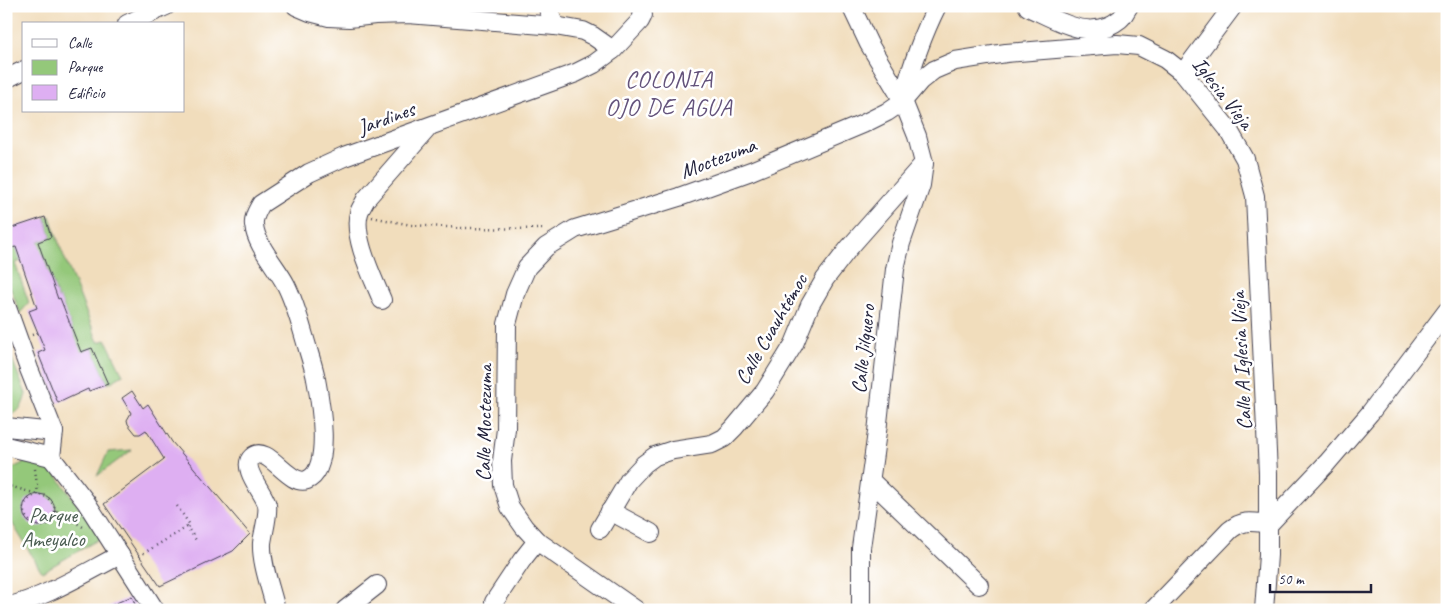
<svg xmlns="http://www.w3.org/2000/svg" width="1453" height="616" font-family="Caveat,sans-serif">
<style>
.green{fill:#94c87a;stroke:#5b755a}
.building{fill:#deaff2}
.lines{fill:none;stroke-linecap:round;stroke-linejoin:round}
.minor-casing{stroke:#413e4e;stroke-width:20}
.path{stroke:#413e4e;stroke-width:2.5;stroke-dasharray:1 4;stroke-linecap:butt}
.minor{stroke:#fff;stroke-width:18}
.labels{text-anchor:middle;dominant-baseline:central;stroke-width:5;stroke-linejoin:round;paint-order:stroke}
.street-label{font-size:21px;fill:#22223b;stroke:#fff}
.park-label{font-size:21px;fill:#4a5c51;stroke:#fff}
.quarter-label{font-size:24px;letter-spacing:1px;fill:#64537b;stroke:#fff}
</style>
<rect width="100%" height="100%" fill="#fff"/>
<filter id="ink" filterUnits="userSpaceOnUse"><feTurbulence type="fractalNoise" baseFrequency=".02" numOctaves="2"/><feDisplacementMap in="SourceGraphic" scale="10" xChannelSelector="R" yChannelSelector="G"/><feConvolveMatrix kernelMatrix="1 2 1 2 8 2 1 2 1" color-interpolation-filters="sRGB"/></filter>
<filter id="wash" filterUnits="userSpaceOnUse"><feTurbulence type="fractalNoise" baseFrequency=".0096" numOctaves="4" result="noise"/><feDisplacementMap in="SourceGraphic" scale="20" xChannelSelector="R" yChannelSelector="G"/><feGaussianBlur stdDeviation="1.12" result="paint"/><feColorMatrix in="noise" values="0 0 0 0 0 0 0 0 0 0 0 0 0 0 0 0 0 1.4 0 .05"/><feComposite in="paint" operator="in"/></filter>
<g filter="url(#wash)">
<rect width="100%" height="100%" fill="#f1ddbc"/>
<g class="green">
<path d="M50,216L61,249L98,342L106,340L123,375L108,384L92,348L74,355L75,337L60,298L58,299L43,255L15,263L29,303L20,313L6,277V253L10,251V248L38,242L51,237L45,217Z"/>
<path d="M6,344L26,394C22,407 21,413 6,414Z"/>
<path d="M132,450L97,476L108,452Z"/>
<path d="M34,458L45,459L101,538L42,572L6,513V471Z"/>
</g>
<g id="blocks">
<g class="building">
<path d="M45,217L51,237L38,242L58,299L60,298L81,352L92,348L108,384L89,391L88,389L58,403L38,353L45,350L29,311L37,308L16,247L6,249V230Z"/>
<path d="M132,391L143,408L148,404L172,442L250,534L233,551L160,586L104,504L164,459L146,430L140,434H136L128,424L127,420L131,413L122,398Z"/>
<circle cx="39" cy="510" r="16"/>
<path d="M132,596L137,610H101Z"/>
</g>
</g>
</g>
<g filter="url(#ink)">
<use href="#blocks" fill-opacity="0" stroke="#413e4e" stroke-width="1"/>
<g class="lines">
<defs>
<g id="minor">
<path d="M547,6L555,26"/>
<path d="M851,6L869,44L903,101L917,136L924,163L921,185L901,243L895,269L877,432L861,548V610"/>
<path d="M1028,7C1057,20 1091,43 1120,19C1124,16 1126,10 1129,6"/>
<path d="M127,24L166,6"/>
<path d="M613,50L640,21L643,15L641,6"/>
<path d="M1183,73L1233,6"/>
<path d="M6,79L24,70"/>
<path d="M903,98C912,65 922,36 937,6"/>
<path d="M382,300C373,278 352,236 359,213C360,208 364,204 366,199L428,128"/>
<path d="M6,305L29,369L54,432L51,457"/>
<path d="M6,427L54,432"/>
<path d="M6,446L51,457"/>
<path d="M51,457L86,502L155,610"/>
<path d="M870,480L979,585"/>
<path d="M610,511L651,533"/>
<path d="M1269,524L1327,463L1370,413L1447,311"/>
<path d="M600,529L629,480L644,464L655,456L673,450L712,444L724,438L734,428L765,391L794,344L810,305L825,279L849,248L924,163"/>
<path d="M494,602L522,560L537,541"/>
<path d="M6,607C47,597 83,574 120,555"/>
<path d="M276,610C271,589 261,563 262,543C263,534 269,513 267,505C265,494 240,468 252,457C268,443 288,487 307,480C333,470 320,400 316,379C314,368 310,357 307,346C301,326 296,305 286,285C277,267 256,246 254,225C253,218 257,211 261,204L309,173L344,157L576,73L594,64L613,50L593,36L583,31L555,26L408,14L375,15L349,18L329,17L310,12L296,6"/>
<path d="M345,610L377,585"/>
<path d="M636,610L537,541L524,527L510,507L503,485L502,461L506,429L507,324L515,294L527,267L546,247L575,229L679,197L751,171L863,124L887,112L903,101L920,81L934,70L955,61L1006,53L1117,44L1139,46L1165,59L1183,73L1228,129L1245,159L1255,196L1268,473V555L1264,610"/>
<path d="M1153,610L1230,530C1244,519 1252,522 1269,524"/>
</g>
</defs>
<use href="#minor" class="minor-casing"/>
<g class="path">
<path d="M372,217L411,225L463,228L546,229"/>
<path d="M32,335L38,333"/>
<path d="M35,469L38,494C0,508 49,548 55,510"/>
<path d="M6,485L47,497L54,505L55,510L83,527"/>
<path d="M177,506L190,525L187,527"/>
<path d="M139,556L187,527L196,540"/>
</g>
<use href="#minor" class="minor"/>
</g>
</g>
<g class="labels">
<g class="street-label">
<text transform="translate(1223 93) rotate(52)">Iglesia Vieja</text>
<text transform="translate(386 118) rotate(-20)">Jardines</text>
<text transform="translate(718 158) rotate(-21)">Moctezuma</text>
<text transform="translate(771 329) rotate(-60)">Calle Cuauhtémoc</text>
<text transform="translate(863 349) rotate(-84)">Calle Jilguero</text>
<text transform="translate(1241 361) rotate(-93)">Calle A Iglesia Vieja</text>
<text transform="translate(484 423) rotate(-89)">Calle Moctezuma</text>
</g>
<g class="park-label">
<text x="53" y="515">Parque<tspan x="53" dy="24">Ameyalco</tspan></text>
</g>
<g class="quarter-label">
<text x="669" y="79">COLONIA<tspan x="669" dy="28">OJO DE AGUA</tspan></text>
</g>
</g>
<rect width="1453" height="616" fill="none" stroke="#fff" stroke-width="25"/>
<rect x="22" y="22" width="162" height="90" fill="#ffffff" stroke="#a7a7b1"/>
<rect x="32" y="39" width="25" height="8" fill="#ffffff" stroke="#a7a7b1"/>
<text x="68" y="48" font-size="15" fill="#22223b">Calle</text>
<rect x="32" y="60" width="25" height="15" fill="#94c87a" stroke="#a7a7b1"/>
<text x="68" y="72" font-size="15" fill="#22223b">Parque</text>
<rect x="32" y="85" width="25" height="15" fill="#deaff2" stroke="#a7a7b1"/>
<text x="68" y="98" font-size="15" fill="#22223b">Edificio</text>
<path d="M1270 584v8h101v-8" fill="none" stroke="#22223b" stroke-width="2.5"/>
<text x="1278" y="584" font-size="15" fill="#22223b" stroke="#ffffff" stroke-width="4" paint-order="stroke">50 m</text>
</svg>
